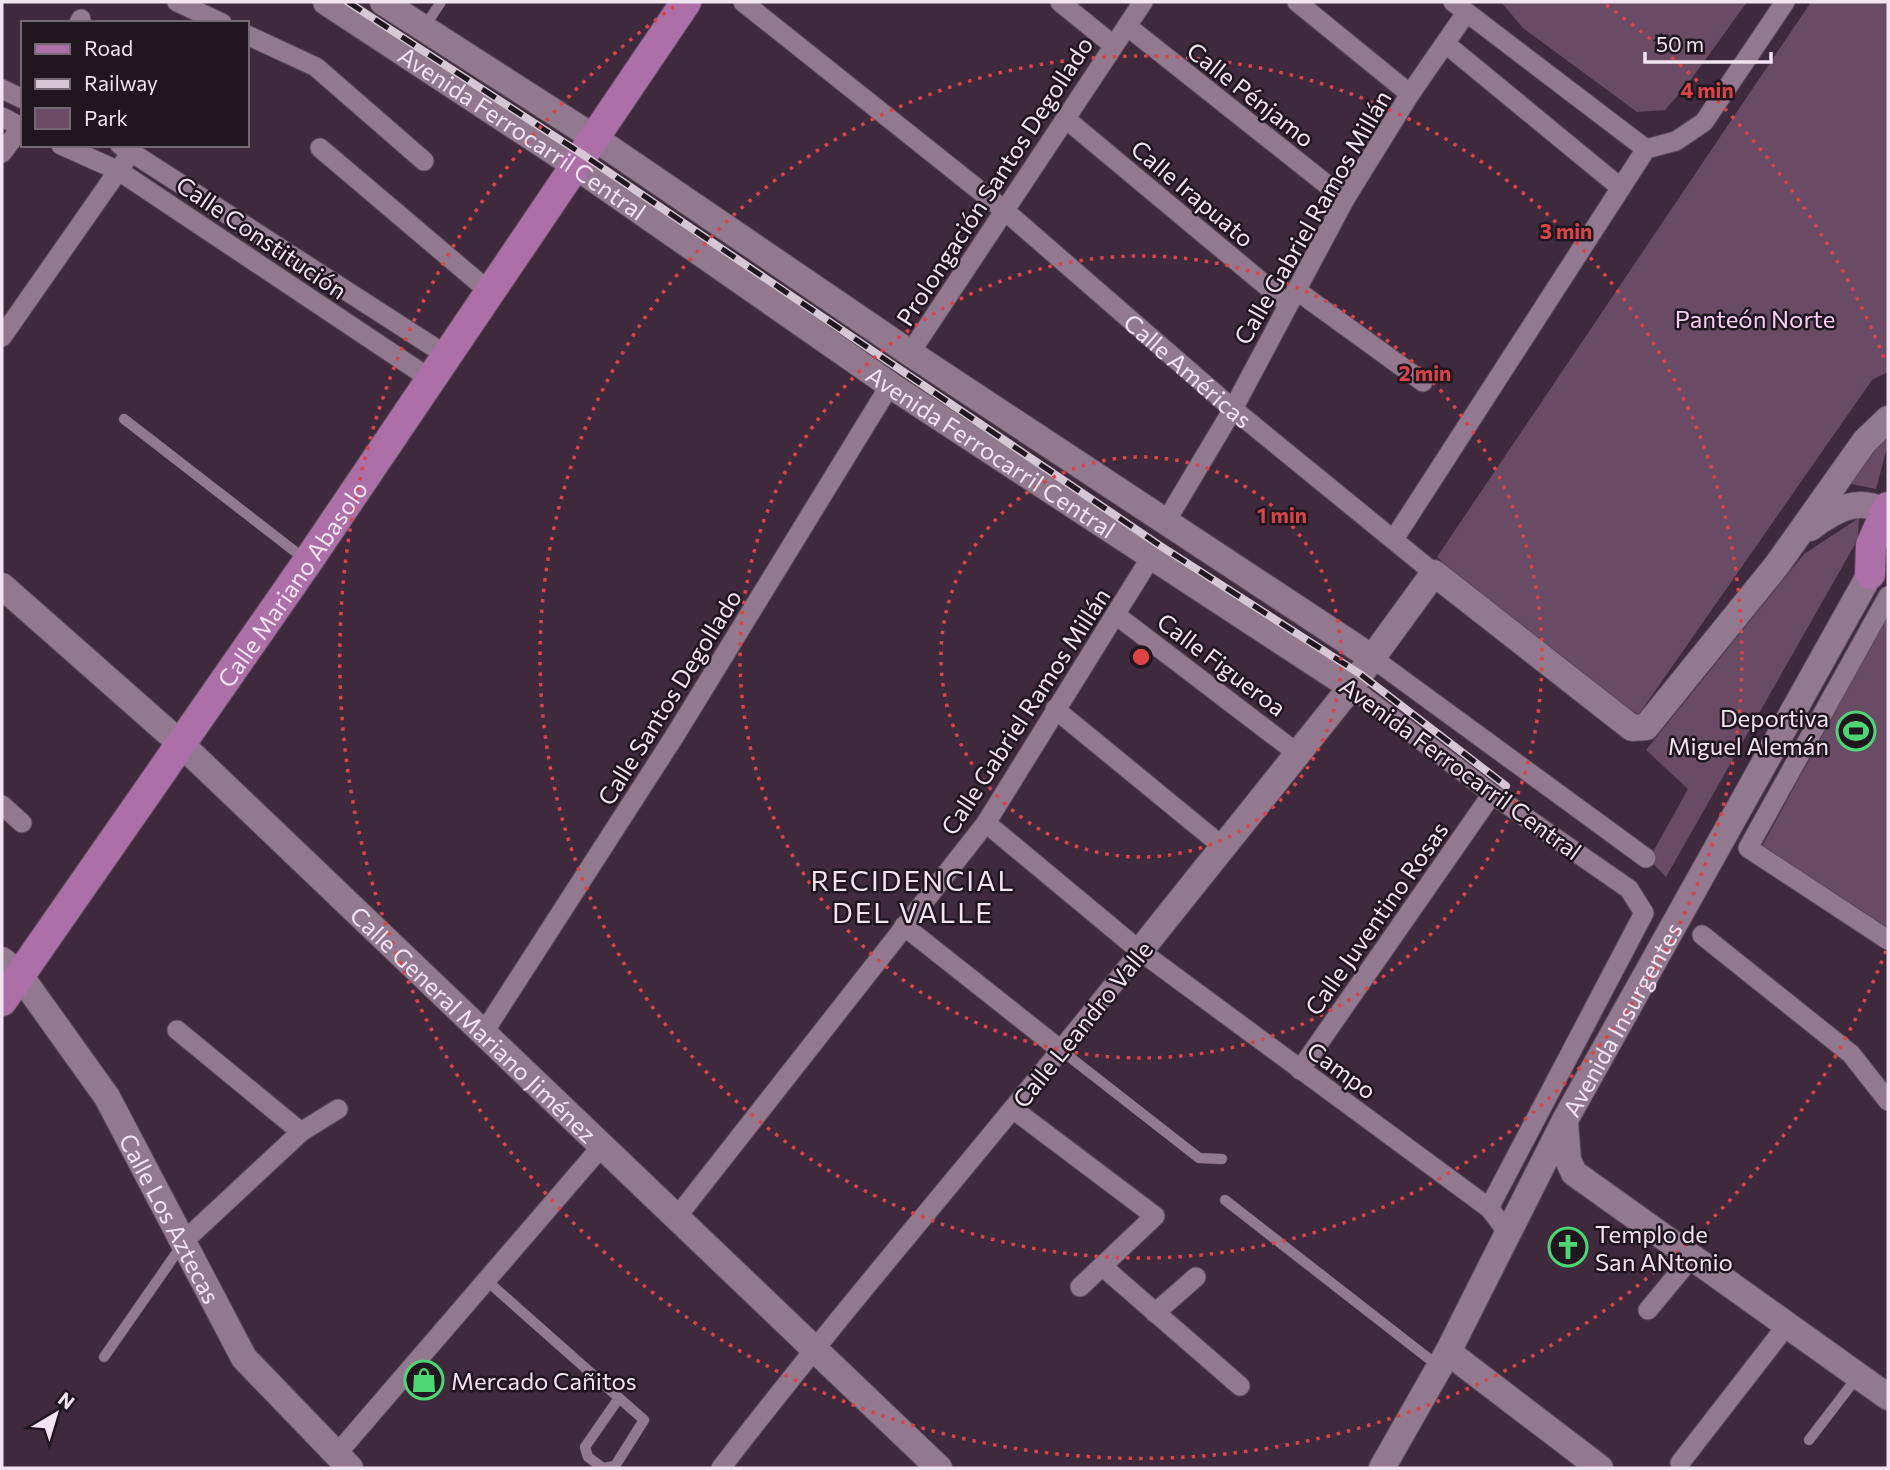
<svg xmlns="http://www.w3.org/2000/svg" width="1890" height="1470" font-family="Commissioner,sans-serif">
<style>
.green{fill:#694b66}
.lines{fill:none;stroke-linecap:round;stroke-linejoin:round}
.lane-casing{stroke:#5a4959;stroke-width:11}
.street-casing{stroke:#5a4959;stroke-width:21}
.secondary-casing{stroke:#5a4959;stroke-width:28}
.primary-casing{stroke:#5a4959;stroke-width:32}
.lane{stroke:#927990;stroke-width:10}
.street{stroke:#927990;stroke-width:19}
.secondary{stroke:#927990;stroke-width:26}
.primary{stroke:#ac6fa8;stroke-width:30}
.rail-casing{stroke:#d6c7d4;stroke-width:8}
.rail{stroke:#20161f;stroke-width:5;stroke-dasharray:16;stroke-linecap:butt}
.ring{fill:none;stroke:#da4446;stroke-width:3.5;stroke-dasharray:3.5 7}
.labels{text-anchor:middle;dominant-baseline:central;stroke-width:5;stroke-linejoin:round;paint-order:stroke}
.street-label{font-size:24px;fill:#f2e4f1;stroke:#20161f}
.park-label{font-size:24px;fill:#fccef7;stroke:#20161f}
.poi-label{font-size:24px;fill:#f2e4f1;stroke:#20161f;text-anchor:start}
.quarter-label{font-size:28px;letter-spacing:2px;fill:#f2e4f1;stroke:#20161f}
.centre{fill:#da4446;stroke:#20161f;stroke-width:3.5}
.ring-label{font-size:21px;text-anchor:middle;font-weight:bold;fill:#da4446;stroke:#20161f;stroke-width:5;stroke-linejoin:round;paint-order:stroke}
</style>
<rect width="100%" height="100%" fill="#3f2a3d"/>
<g class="green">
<path d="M1501,2H1747L1687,85L1665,110L1637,112L1523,28Z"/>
<path d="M1811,2H1888V372L1872,380L1639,714L1592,693L1437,557Z"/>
<path d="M1888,425V444L1876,489L1842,482Z"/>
<path d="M1859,518L1858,539L1666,877L1649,859L1688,789L1646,750L1804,554Z"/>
<path d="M1888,615V932L1761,848Z"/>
</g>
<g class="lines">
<defs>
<g id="lane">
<path d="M425,26L441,2"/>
<path d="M124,419L306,560"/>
<path d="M1062,1051L1199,1158L1222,1159"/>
<path d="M1225,1200L1437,1365"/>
<path d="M486,1280L644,1420L615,1466L603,1468L588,1457L585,1447L619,1398"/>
<path d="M104,1357L182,1245"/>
<path d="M1809,1440L1858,1376"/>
</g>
<g id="street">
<path d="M177,2L222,23"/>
<path id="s1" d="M743,2L1004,210L1233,409L1434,573"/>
<path d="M1060,2L1113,45"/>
<path d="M1297,2L1410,94"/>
<path d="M1453,2L1646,149"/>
<path d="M79,23L81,19"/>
<path d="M1127,26L1345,199"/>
<path d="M247,35L316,67L424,161"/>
<path d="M1446,44L1621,188"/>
<path d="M2,89L23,99"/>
<path d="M2,117L23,128"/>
<path d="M1066,119L1288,304"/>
<path d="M61,145L119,171L429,378"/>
<path d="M120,145L446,355"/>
<path d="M320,148L491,293"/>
<path d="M2,153L23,125"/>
<path d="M1296,290L1423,382"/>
<path d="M2,337L125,161"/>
<path d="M910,353L1143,2"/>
<path d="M1165,523L1233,409L1345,199L1410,94L1466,13"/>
<path d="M1394,539L1646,149L1676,141L1704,122L1785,2"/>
<path d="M1888,596L1748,848L1888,940"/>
<path d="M1116,615L1297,753"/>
<path d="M1371,657L1646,858"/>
<path d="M1351,687L1492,794L1629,889L1644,913L1489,1208"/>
<path d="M1055,709L1222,846"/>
<path d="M2,805L22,823"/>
<path d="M986,823L1140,951L1489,1208L1509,1234"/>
<path d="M904,926L1062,1051"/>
<path d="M1702,935L1851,1054L1888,1101"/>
<path d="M177,1030L301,1132"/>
<path d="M484,1032L674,737L890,385"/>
<path d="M1300,1070L1492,794"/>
<path d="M1013,1109L1155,1216L1080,1287"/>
<path d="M676,1218L986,823L1151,557"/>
<path d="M184,1241L301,1132L338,1109"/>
<path d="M1102,1266L1240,1386"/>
<path d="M1648,1310L1692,1257"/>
<path d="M1155,1313L1196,1277"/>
<path d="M336,1455L602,1146"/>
<path d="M1680,1463L1787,1325"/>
<path d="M721,1468C856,1292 1003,1126 1140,951"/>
</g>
<g id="secondary">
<path id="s2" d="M326,2L574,165L890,385L1351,687"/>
<path d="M383,2L593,137L910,353L1371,657"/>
<path d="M1810,528C1834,510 1857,496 1886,512"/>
<path id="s3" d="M2,586L181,744L939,1468"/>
<path d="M1140,951L1351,687L1434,573L1632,728L1646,727L1777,565L1865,441L1888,419"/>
<path id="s4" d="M2,960L19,974L107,1097L244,1358L350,1468"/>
<path d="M1565,1122L1568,1160L1574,1173L1888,1397"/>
<path d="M1448,1352L1600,1468"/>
<path id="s5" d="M1382,1468L1448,1352L1565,1120L1870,574"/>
</g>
<g id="primary">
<path d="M1870,574L1871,545L1888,507"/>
<path id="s6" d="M2,1001L308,561L686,2"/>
</g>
</defs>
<use href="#lane" class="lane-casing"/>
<use href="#street" class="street-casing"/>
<use href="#secondary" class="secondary-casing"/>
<use href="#primary" class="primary-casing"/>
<use href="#lane" class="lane"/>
<use href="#street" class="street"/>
<use href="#secondary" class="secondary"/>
<use href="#primary" class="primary"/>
<defs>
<path id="rail" d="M348,2L582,154L1159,545L1360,674L1506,786"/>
</defs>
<use href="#rail" class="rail-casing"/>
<use href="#rail" class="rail"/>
</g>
<g class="ring">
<circle cx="1141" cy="657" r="200"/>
<circle cx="1141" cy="657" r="401"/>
<circle cx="1141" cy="657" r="601"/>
<path d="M1886 951A801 801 0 1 1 676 5M1606 5A801 801 0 0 1 1886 363"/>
</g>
<defs>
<symbol id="stadium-ring" viewBox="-11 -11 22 22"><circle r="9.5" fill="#20161f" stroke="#4ed675" stroke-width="1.5"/><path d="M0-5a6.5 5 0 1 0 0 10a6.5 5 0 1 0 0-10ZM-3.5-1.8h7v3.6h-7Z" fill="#4ed675"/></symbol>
<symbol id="church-ring" viewBox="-11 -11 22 22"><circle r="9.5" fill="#20161f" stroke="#4ed675" stroke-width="1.5"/><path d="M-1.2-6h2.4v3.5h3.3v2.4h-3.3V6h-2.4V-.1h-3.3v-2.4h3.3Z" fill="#4ed675"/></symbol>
<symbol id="shop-ring" viewBox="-11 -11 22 22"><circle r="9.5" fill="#20161f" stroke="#4ed675" stroke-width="1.5"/><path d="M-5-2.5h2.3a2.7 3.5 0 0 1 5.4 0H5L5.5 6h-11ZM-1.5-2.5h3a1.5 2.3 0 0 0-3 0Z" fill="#4ed675"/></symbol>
</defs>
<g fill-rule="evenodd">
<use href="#stadium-ring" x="1834" y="709" width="44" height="44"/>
<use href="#church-ring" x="1546" y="1225" width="44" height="44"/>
<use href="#shop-ring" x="402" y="1358" width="44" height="44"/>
</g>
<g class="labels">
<g class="street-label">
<text transform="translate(1251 94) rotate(38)">Calle Pénjamo</text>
<text stroke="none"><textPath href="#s2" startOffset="236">Avenida Ferrocarril Central</textPath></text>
<text transform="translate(994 181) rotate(-57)">Prolongación Santos Degollado</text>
<text transform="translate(1193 193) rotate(40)">Calle Irapuato</text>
<text transform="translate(1312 217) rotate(-60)">Calle Gabriel Ramos Millán</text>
<text transform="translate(262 237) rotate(34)">Calle Constitución</text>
<text stroke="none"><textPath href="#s1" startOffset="578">Calle Américas</textPath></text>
<text stroke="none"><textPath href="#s2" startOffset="803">Avenida Ferrocarril Central</textPath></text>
<text stroke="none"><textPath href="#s6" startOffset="508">Calle Mariano Abasolo</textPath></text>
<text transform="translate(1222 664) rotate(37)">Calle Figueroa</text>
<text transform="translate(669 697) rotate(-58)">Calle Santos Degollado</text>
<text transform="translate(1025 711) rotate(-57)">Calle Gabriel Ramos Millán</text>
<text transform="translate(1461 768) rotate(36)">Avenida Ferrocarril Central</text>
<text transform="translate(1376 918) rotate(-55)">Calle Juventino Rosas</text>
<text stroke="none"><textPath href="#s5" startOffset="509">Avenida Insurgentes</textPath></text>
<text stroke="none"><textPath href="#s3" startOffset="644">Calle General Mariano Jiménez</textPath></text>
<text transform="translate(1082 1024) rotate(-51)">Calle Leandro Valle</text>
<text transform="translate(1342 1070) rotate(36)">Campo</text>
<text stroke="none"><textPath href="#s4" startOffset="310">Calle Los Aztecas</textPath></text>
</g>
<g class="park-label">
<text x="1755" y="318">Panteón Norte</text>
</g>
<g class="poi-label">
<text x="1829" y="717" text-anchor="end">Deportiva<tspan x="1829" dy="28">Miguel Alemán</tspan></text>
<text x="1595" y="1233">Templo de<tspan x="1595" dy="28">San ANtonio</tspan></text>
<text x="451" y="1380">Mercado Cañitos</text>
</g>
<g class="quarter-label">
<text x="913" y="880">RECIDENCIAL<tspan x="913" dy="32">DEL VALLE</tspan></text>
</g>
</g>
<circle cx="1141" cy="657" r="10" class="centre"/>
<g class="ring-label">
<text x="1707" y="98">4 min</text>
<text x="1566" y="239">3 min</text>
<text x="1425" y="381">2 min</text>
<text x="1282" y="523">1 min</text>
</g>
<rect width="1890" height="1470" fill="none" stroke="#f2e4f1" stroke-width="7"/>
<rect x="21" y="21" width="228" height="126" fill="#20161f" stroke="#746873" stroke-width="2"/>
<rect x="35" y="44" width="35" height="10" fill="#ac6fa8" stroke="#746873" stroke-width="2"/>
<text x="84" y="56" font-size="21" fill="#f2e4f1">Road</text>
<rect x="35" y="79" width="35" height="10" fill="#d6c7d4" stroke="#746873" stroke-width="2"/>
<text x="84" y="91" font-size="21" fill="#f2e4f1">Railway</text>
<rect x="35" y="108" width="35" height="21" fill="#694b66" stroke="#746873" stroke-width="2"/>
<text x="84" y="126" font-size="21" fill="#f2e4f1">Park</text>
<g transform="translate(56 1414) rotate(38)" stroke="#20161f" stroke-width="5" paint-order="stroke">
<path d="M0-5L12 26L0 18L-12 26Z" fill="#f2e4f1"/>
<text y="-10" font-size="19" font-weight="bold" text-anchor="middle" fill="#f2e4f1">N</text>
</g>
<path d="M1645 52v10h126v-10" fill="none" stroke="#f2e4f1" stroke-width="3.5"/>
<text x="1656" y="52" font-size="21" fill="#f2e4f1" stroke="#20161f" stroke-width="5" paint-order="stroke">50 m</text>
</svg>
